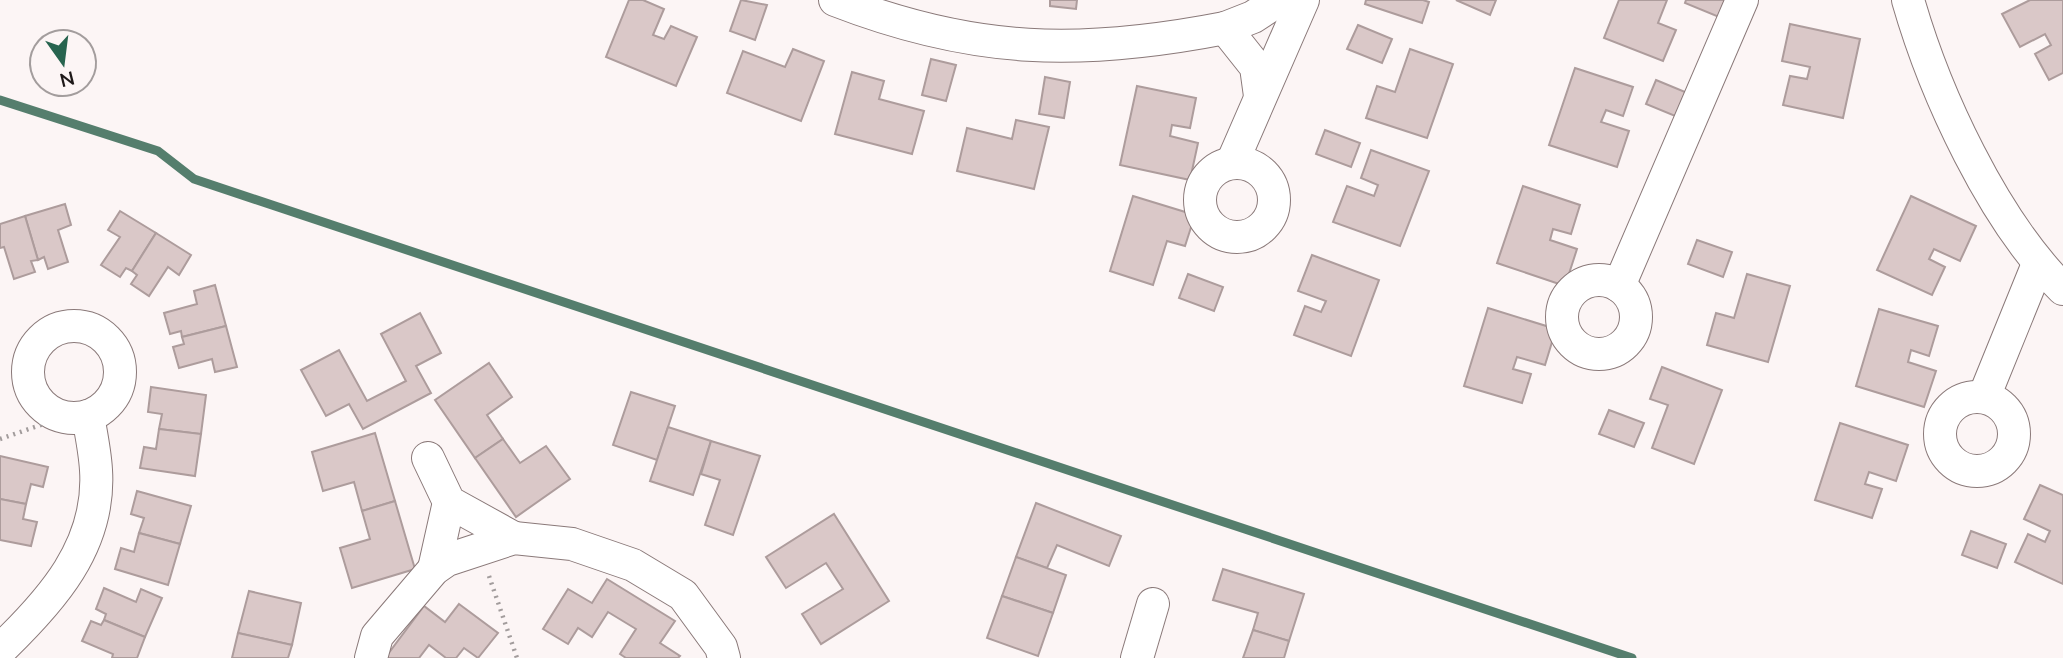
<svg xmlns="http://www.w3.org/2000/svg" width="2063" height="658" font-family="Mulish,sans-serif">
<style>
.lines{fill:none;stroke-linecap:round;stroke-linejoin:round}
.stream{stroke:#557e6d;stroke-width:9}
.building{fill:#dac8c8;stroke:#ad9c9c;stroke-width:2}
.minor-casing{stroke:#8a7979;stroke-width:34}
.path{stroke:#a29c9c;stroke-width:4.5;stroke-dasharray:2 5;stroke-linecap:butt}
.minor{stroke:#fff;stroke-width:32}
</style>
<rect width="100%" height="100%" fill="#fcf5f5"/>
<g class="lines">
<path class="stream" d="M0,100L158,151L194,179L1632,658"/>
</g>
<g class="building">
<path d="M629,0H643L664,9L653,35L664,39L671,26L697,37L676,86L606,57Z"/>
<path d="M741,0L767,5L755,40L730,31Z"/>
<path d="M1050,0H1077L1076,9L1050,6Z"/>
<path d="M1366,0H1423L1429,2L1422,23L1365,4Z"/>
<path d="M1456,0H1496L1490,15Z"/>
<path d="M1619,0H1667L1658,23L1676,30L1663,61L1604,38Z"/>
<path d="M1686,0H1726L1719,17L1685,3Z"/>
<path d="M2030,0H2063V73L2049,80L2035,54L2051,45L2045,34L2020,47L2002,14Z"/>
<path d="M1790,24L1860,39L1843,118L1783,105L1790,76L1807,79L1810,67L1782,61Z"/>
<path d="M1358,25L1392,39L1382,63L1347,49Z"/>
<path d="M793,49L824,61L801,121L727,93L743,51L785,67Z"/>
<path d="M1410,49L1453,64L1427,138L1366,118L1377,86L1395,92Z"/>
<path d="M931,59L956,65L946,101L922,95Z"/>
<path d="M1575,68L1633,87L1623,116L1606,110L1601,122L1629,131L1617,167L1549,145Z"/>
<path d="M852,72L884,81L879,99L924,111L912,154L835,134Z"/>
<path d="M1045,77L1070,82L1064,118L1039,114Z"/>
<path d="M1656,80L1690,94L1680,118L1646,104Z"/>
<path d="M1137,86L1196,98L1190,128L1172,125L1170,136L1198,143L1190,180L1120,165Z"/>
<path d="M1016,120L1049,127L1034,189L957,171L967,128L1012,139Z"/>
<path d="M1325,130L1360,143L1351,167L1316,154Z"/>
<path d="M1371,150L1429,171L1400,246L1333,222L1347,186L1374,196L1378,185L1361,178Z"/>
<path d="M1523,186L1580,205L1571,234L1553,229L1550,240L1577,249L1565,286L1497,263Z"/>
<path d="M1133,196L1195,215L1185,246L1167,241L1153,285L1110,271Z"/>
<path d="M1911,196L1976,226L1960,261L1934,249L1929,259L1945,267L1932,295L1877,270Z"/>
<path d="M65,204L71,225L58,230L68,262L48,269L44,257L38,260L25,216Z"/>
<path d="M120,211L156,233L132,271L126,268L120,277L101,265L120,237L108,230Z"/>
<path d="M25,216L38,260L31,261L35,272L14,279L4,247L0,248V224Z"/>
<path d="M156,233L191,255L179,275L168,267L149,296L131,284L137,275L132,271Z"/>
<path d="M1697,240L1732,252L1723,277L1688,264Z"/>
<path d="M1312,255L1379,280L1351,356L1294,335L1305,306L1321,312L1326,301L1298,291Z"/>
<path d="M1188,274L1223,287L1214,311L1179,298Z"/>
<path d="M1747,274L1790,286L1768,362L1707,345L1716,313L1734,318Z"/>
<path d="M215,285L226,326L182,337L181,331L170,334L164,313L197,304L194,291Z"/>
<path d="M1488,308L1556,329L1545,365L1517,357L1513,369L1531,374L1522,403L1464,386Z"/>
<path d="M1879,309L1938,326L1929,356L1911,350L1908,362L1936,371L1924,407L1856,386Z"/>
<path d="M420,313L441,353L416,366L431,393L363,429L349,404L326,416L301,370L339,350L367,401L406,381L381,334Z"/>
<path d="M226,326L237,367L215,372L212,359L179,368L173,347L184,344L182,337Z"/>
<path d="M489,363L512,397L487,415L503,439L475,458L435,400Z"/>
<path d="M1662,367L1722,390L1694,464L1652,448L1668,405L1650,399Z"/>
<path d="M151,387L206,395L201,434L159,429L162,414L148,412Z"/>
<path d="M631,392L675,406L657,460L613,445Z"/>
<path d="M1609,410L1644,423L1634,447L1599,434Z"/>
<path d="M1840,423L1908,445L1896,481L1869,472L1865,484L1882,489L1872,518L1815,500Z"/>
<path d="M668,427L711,441L693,495L650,481Z"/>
<path d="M159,429L201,434L195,476L140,468L144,447L156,449Z"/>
<path d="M375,433L395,501L362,511L354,482L323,491L312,452Z"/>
<path d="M503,439L520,463L546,446L570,479L516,517L475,458Z"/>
<path d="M711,441L760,456L733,535L705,525L720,480L701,474Z"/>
<path d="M0,456L48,467L43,487L31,484L26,504L0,499Z"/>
<path d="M2040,485L2063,495V584L2015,562L2028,534L2045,542L2050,531L2024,519Z"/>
<path d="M137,491L191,506L180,544L139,533L144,518L131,514Z"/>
<path d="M0,499L26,504L23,519L37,522L31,546L0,540Z"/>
<path d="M395,501L415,569L352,588L340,548L370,539L362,511Z"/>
<path d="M1036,503L1121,536L1109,566L1057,545L1047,568L1016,557Z"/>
<path d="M834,514L889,601L821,644L802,614L843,589L826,563L786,588L766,557Z"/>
<path d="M1971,531L2006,544L1997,568L1962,555Z"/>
<path d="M139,533L180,544L168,585L115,569L121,548L134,552Z"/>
<path d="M1016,557L1066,575L1053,613L1002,596Z"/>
<path d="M1223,569L1304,594L1289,641L1253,630L1258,613L1213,600Z"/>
<path d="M607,579L675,621L660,643L680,656L678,658H626L620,654L636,629L608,612L592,637L578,628L568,644L543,629L568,589L592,603Z"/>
<path d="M104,588L136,602L141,589L162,598L145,637L104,620L106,614L96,609Z"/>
<path d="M249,591L301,603L292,645L238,633Z"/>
<path d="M1002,596L1053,613L1038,656L987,638Z"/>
<path d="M459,604L498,633L478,658L464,648L456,658H446L429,645L419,658H385L424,606L445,622Z"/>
<path d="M104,620L145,637L137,658H112L113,654L82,641L91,621L101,625Z"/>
<path d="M1253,630L1289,641L1284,658H1243Z"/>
<path d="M238,633L292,645L288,658H232Z"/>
</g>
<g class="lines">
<defs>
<g id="minor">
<path d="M835,0C974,54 1081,56 1225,28"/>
<path d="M1908,0C1935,94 1993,220 2063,289"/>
<path d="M1260,96L1256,67L1225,28L1253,17L1279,0"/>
<circle cx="1237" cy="200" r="37"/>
<path d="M1232,163L1303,0"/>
<circle cx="1599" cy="317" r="37"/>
<path d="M1619,286L1742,0"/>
<circle cx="74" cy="372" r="46"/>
<circle cx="1977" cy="434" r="37"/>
<path d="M1984,397L2038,264"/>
<path d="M428,458L449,502L514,538"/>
<path d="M434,569L449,502"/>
<path d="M0,650C51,601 101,546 96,470C95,452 91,433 88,416"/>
<path d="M371,658L377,636L434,569L447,560L514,538L572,544L633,565L683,595L721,647L724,658"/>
<path d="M1137,658L1153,604"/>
</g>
</defs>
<use href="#minor" class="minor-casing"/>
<g class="path">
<path d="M0,439L58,419"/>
<path d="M489,576L517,658"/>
</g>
<use href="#minor" class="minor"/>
</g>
<g transform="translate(63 63) rotate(166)"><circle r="33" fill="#fcf5f5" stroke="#a39d9d" stroke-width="2"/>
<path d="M0-5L12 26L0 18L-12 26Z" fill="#27644f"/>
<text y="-10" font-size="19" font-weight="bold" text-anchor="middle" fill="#1e1818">N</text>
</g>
</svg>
